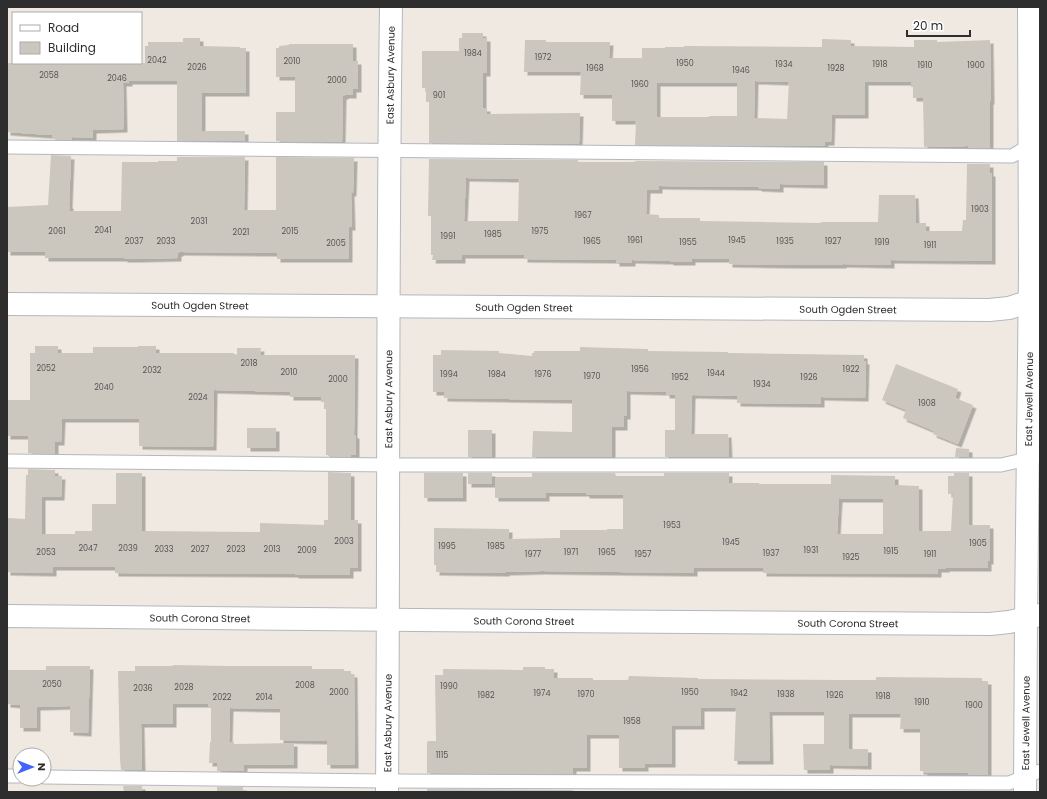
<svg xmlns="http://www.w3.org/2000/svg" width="1047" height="799" font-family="Poppins,sans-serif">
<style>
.building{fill:#cbc7bf;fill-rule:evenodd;filter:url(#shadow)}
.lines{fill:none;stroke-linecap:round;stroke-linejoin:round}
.lane-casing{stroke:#b4b7c1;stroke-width:15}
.street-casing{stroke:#b4b7c1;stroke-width:24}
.lane{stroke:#fff;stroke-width:13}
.street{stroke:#fff;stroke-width:22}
.labels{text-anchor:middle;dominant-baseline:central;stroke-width:4;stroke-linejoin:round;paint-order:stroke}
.number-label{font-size:8px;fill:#555452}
.street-label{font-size:10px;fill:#2e2e2e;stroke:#fff}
</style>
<defs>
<filter id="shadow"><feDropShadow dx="3.5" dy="3.5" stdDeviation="0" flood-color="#0004"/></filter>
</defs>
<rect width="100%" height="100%" fill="#efe9e1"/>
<g class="building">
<path d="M462,33H483V38H487V73H483V108H487V114L580,113L579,144L429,143V102H426V88H422V51H459V38H462Z"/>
<path d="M183,38H200V46L240,47V48H246V93H202V131H245V141H177V81H129V83H123L124,129L93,130V138L72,137V140L52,139V135H49L7,132L8,85H7V63H145V46H148V42H183Z"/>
<path d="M822,39L851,40V46L914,47V40H937V42L990,40L991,101H990V148H968V146L924,147L923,98H913V87H911V82H865V115H832L831,142H825V146L635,145L636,121H612V95H580L581,72H524L525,40H546V42H610L609,58H642V48H665V47H684V46L822,47ZM755,81L789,82L787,119L754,118ZM657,83H737V116H709V117H657Z"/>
<path d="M289,44H353V61H358V89H353V95H345V96H343L342,142L276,141V112H295V77H276V48H279V46L289,45Z"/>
<path d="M51,155L71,156L69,205H70V211H121L122,162H158V161H177V157H245L244,210H276V157L354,158L353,193H351L352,227H349V259H277V253L180,252V253H178V258L136,259H124V258H45V252H7V207L48,205Z"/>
<path d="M429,159L578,160V162H635V161L824,162V185L780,184V189L758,188V187L659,186V190H647L646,214L659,215V218H700V221L820,223L822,222H878L879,195H915L916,223H926V231H962L963,220H966L967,164H990V173H992V261L891,260V265L843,264V265H794L729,264V259H692V262H670V261L632,260V263H616V260L524,259V255H462V260H432L433,255H431V216H428ZM466,178L519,179L518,221H464Z"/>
<path d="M35,346H58V353H93V347H138V346H156V353H233L237,355V348H261L260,355H355L354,435H356V455H351V457L328,456V455H326V409H324V402H321V397H290V392L214,390L213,447L139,446V419H62L61,442H55V454L28,453V436H7V400H30V353H35Z"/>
<path d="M580,347L648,349V351L728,352V353L864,355V361H866L865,398L821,397V404L737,403V396L693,395L692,396L691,434H728L729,457H665V430H675V395H666V392L627,391V416H624V427H612V457H532L533,431L572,432V400L444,398V392H433V355H441V350L499,351V353L532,356V353H534V351H580Z"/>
<path d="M896,364L958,389L955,398L973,405L958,444L933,434L934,431L903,418L906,410L882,400Z"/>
<rect x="247" y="428" width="29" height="20"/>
<rect x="468" y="430" width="24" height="27"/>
<path d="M956,448L969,449V457H955Z"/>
<path d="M28,469L55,470V476H62L61,497H42V534H75V531H92V504H116V473H142V531L260,532V523L324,525V520H328V472L351,473V520H358V568H350V575H295V574L115,573V567H53V573L7,572V518L25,519L26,475H28Z"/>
<rect x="424" y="473" width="39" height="25"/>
<rect x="468" y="473" width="24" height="11"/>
<path d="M532,473H615L616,476H664V473H729V483H759V484H831V475L895,476V485L919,486V531H951L953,494H948V476H954V473H969V525H990V561H988V568H946V569H938V574L763,573V568H694V573L542,571L506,572V573L436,572V565H434V528L509,529V539L558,538H560V530H607V529H623V495H586V493H546V498H495V477H532ZM839,499H883V534H837Z"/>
<path d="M173,665L229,666H312V669H344V671H351V674H354L355,765H327V741L280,740V709L230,708L229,742H234V744L294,743V765H244V771H217V763H209L210,742H211V708H208V704H173V724H141L142,770H121L120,759L118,671H135V666H173Z"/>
<path d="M46,666H90L88,733L70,732V706L37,707V728H20V705L7,704V670H46Z"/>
<path d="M523,667H545V669H554V678H593V680H628L629,676L698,678V679L843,680H876V677L982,678V681H988V775H968V773H924V771H920V729H900L901,714H849V749H868V766L830,765V770H804L803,744H824V712H769L770,761H734L736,708H701V726H672V764H645V768H619V735H587V768H573V774L427,773V743L428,741H436L435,675H443V669L523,670Z"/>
<path d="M123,786H142V792H124Z"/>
<rect x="217" y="787" width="26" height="5"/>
<path d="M427,789L573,790V792H427Z"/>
</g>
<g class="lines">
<defs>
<g id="lane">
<path d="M7,147L1012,156L1034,143"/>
<path d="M7,461L389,465H1001L1040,456"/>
<path d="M7,776H20"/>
<path d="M44,777L387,781L1009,783L1040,771"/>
</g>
<g id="street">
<path id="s1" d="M7,304L989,310L1009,308L1040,298"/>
<path id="s2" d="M7,616L415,620L990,624L1009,622L1040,615"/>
<path id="s3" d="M387,792C389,530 387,269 391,7"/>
<path id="s4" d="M1025,792L1026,618L1030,271L1029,7"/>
</g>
</defs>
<use href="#lane" class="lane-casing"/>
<use href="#street" class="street-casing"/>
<use href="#lane" class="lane"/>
<use href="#street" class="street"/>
</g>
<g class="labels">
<g class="number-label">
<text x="473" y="53">1984</text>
<text x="543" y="57">1972</text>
<text x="157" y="60">2042</text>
<text x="292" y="61">2010</text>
<text x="685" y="63">1950</text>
<text x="784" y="64">1934</text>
<text x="880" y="64">1918</text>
<text x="925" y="65">1910</text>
<text x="976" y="65">1900</text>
<text x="197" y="67">2026</text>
<text x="595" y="68">1968</text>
<text x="836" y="68">1928</text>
<text x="741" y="70">1946</text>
<text x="49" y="75">2058</text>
<text x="117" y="78">2046</text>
<text x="337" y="80">2000</text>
<text x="640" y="84">1960</text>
<text x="439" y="95">901</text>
<text x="980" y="209">1903</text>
<text x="583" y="215">1967</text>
<text x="199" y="221">2031</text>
<text x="103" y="230">2041</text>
<text x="57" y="231">2061</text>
<text x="290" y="231">2015</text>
<text x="540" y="231">1975</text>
<text x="241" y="232">2021</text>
<text x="493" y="234">1985</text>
<text x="448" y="236">1991</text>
<text x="635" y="240">1961</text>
<text x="737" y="240">1945</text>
<text x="134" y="241">2037</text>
<text x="166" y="241">2033</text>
<text x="592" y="241">1965</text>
<text x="785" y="241">1935</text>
<text x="833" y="241">1927</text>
<text x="688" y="242">1955</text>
<text x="882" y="242">1919</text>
<text x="336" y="243">2005</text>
<text x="930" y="245">1911</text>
<text x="249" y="363">2018</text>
<text x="46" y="368">2052</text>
<text x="640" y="369">1956</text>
<text x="851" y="369">1922</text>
<text x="152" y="370">2032</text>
<text x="289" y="372">2010</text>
<text x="716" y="373">1944</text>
<text x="449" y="374">1994</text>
<text x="497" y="374">1984</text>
<text x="543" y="374">1976</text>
<text x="592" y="376">1970</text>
<text x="680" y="377">1952</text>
<text x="809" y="377">1926</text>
<text x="338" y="379">2000</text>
<text x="762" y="384">1934</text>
<text x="104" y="387">2040</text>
<text x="198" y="397">2024</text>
<text x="927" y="403">1908</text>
<text x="672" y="525">1953</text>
<text x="344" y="541">2003</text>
<text x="731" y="542">1945</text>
<text x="978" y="543">1905</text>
<text x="447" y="546">1995</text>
<text x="496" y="546">1985</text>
<text x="88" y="548">2047</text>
<text x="128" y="548">2039</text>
<text x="164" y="549">2033</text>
<text x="200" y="549">2027</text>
<text x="236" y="549">2023</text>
<text x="272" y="549">2013</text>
<text x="307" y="550">2009</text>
<text x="811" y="550">1931</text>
<text x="891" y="551">1915</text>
<text x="46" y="552">2053</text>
<text x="571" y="552">1971</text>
<text x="607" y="552">1965</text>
<text x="771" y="553">1937</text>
<text x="533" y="554">1977</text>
<text x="643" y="554">1957</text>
<text x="930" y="554">1911</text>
<text x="851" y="557">1925</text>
<text x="52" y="684">2050</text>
<text x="305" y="685">2008</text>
<text x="449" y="686">1990</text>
<text x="184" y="687">2028</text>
<text x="143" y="688">2036</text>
<text x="339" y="692">2000</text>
<text x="690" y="692">1950</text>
<text x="542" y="693">1974</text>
<text x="739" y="693">1942</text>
<text x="586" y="694">1970</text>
<text x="786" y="694">1938</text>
<text x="486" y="695">1982</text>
<text x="835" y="695">1926</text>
<text x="883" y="696">1918</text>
<text x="222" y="697">2022</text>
<text x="264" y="697">2014</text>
<text x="922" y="702">1910</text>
<text x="974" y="705">1900</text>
<text x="632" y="721">1958</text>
<text x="442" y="755">1115</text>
</g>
<g class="street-label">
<text stroke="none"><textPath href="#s3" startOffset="717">East Asbury Avenue</textPath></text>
<text stroke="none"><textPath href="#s1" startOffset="193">South Ogden Street</textPath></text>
<text stroke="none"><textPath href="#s1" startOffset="517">South Ogden Street</textPath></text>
<text stroke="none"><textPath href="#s1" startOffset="841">South Ogden Street</textPath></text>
<text stroke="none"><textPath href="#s3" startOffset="393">East Asbury Avenue</textPath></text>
<text stroke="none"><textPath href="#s4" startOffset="393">East Jewell Avenue</textPath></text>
<text stroke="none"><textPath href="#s2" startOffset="193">South Corona Street</textPath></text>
<text stroke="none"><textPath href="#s2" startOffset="517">South Corona Street</textPath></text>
<text stroke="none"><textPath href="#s2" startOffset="841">South Corona Street</textPath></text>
<text stroke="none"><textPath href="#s3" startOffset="69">East Asbury Avenue</textPath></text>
<text stroke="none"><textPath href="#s4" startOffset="69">East Jewell Avenue</textPath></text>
</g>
</g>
<rect width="1047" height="799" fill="none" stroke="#2e2e2e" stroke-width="16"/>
<rect x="12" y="12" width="130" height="52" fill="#ffffff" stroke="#ababab"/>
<rect x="20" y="25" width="20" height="6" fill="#ffffff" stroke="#ababab"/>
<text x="48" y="32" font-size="12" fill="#2e2e2e">Road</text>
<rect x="20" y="42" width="20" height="12" fill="#cbc7bf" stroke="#ababab"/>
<text x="48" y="52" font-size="12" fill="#2e2e2e">Building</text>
<g transform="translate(32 767) rotate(90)"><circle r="19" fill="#ffffff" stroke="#ababab"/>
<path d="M0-3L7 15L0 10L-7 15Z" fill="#4264fb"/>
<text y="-6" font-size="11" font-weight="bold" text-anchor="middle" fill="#2e2e2e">N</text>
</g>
<path d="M907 30v6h63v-6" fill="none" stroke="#2e2e2e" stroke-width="2"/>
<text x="913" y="30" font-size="12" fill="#2e2e2e" stroke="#ffffff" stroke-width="3" paint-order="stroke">20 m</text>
</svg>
